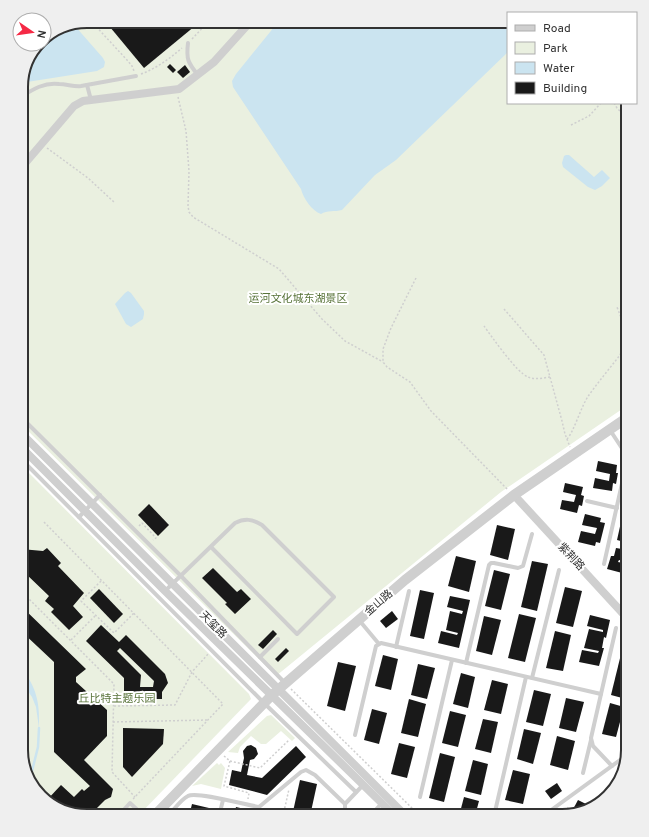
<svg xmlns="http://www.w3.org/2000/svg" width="649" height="837" font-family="Overpass,'Noto Sans SC',sans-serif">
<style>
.green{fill:#eaf0e0}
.water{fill:#cbe4f0}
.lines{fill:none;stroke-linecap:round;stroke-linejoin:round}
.stream{stroke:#cbe4f0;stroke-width:2.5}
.building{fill:#191919;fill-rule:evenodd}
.path{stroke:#cfcfcf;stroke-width:1.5;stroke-dasharray:2 2;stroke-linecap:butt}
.service{stroke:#cfcfcf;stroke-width:4}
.minor{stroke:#cfcfcf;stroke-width:8}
.tertiary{stroke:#cfcfcf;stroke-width:10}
.labels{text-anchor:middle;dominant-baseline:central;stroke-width:4;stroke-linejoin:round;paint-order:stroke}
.park-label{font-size:11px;fill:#59743a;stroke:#fff}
.street-label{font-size:11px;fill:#323232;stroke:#fff}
.rim{fill:none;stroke:#323232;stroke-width:2}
</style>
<rect width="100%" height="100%" fill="#fff"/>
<g class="green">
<path d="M87,21H508V103H628V405L501,492L276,676L21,424V83L40,44H44V37Z"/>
<path d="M21,465L249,694L251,699L138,816H83L54,807L32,786L21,750Z"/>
<path d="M271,715L295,738L292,741L281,731L266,744H261L251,736L240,747L238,753L228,752L267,716Z"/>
<path d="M217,763L219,765L221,763L225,768L221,789L201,784L192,786Z"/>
</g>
<g class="water">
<path d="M279,21H508V52L396,160L375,175L342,210C335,212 327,210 321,214C312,211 303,198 301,189L233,87L232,81L236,74Z"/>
<path d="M75,26L103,58L105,62L104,67L97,71L27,82L21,85L40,44H44V37Z"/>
<path d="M566,155H569L594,177L602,170L610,178L602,186L595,190L588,187L563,167L562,163L564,156Z"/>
<path d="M128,291L131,293L144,311V314L143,319L131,327L126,324L115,304L125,293Z"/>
<path d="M21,668C37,687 40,704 39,728L36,707L32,697L21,681Z"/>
</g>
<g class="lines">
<path class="stream" d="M30,779L38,747L39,728"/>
</g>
<g class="building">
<path d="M105,21H201L144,68Z"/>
<path d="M170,64L176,70L173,73L167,67Z"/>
<path d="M185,65L190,72L183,78L177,72Z"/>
<path d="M598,461L617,465L616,473H618L616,484L613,483L612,491L593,488L595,478L609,481L610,474L596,471Z"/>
<path d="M565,483L583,487L581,495L584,496L582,506L579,505L577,513L560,509L562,500L574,502L576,495L563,492Z"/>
<path d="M149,504L169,525L158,536L138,515Z"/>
<path d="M625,504L628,505V530H626V533H628V543L617,540Z"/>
<path d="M585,514L601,518L600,522L605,523L600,543L596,542L595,546L578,542L581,531L595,534L597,528L582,525Z"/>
<path d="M497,525L515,529L508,560L490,555Z"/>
<path d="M47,548L61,563L58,566L84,593L73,606L83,617L69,630L51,612L54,609L45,601L49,596L24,572L21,574V549L43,551Z"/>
<path d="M616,548L628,550V562L619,560L618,562L628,564L626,574L607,569L611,556H614Z"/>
<path d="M456,556L476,561L469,592L448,586Z"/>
<path d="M532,561L548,564L537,611L521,607Z"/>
<path d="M213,568L237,592L241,589L251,599L235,614L225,604L227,603L202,578Z"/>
<path d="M494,570L510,574L501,610L485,606Z"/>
<path d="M565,587L582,591L573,627L556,623Z"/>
<path d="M99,589L123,614L114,623L90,598Z"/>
<path d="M420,590L434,593L424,639L410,636Z"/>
<path d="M450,596L470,600L459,648L438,643L441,631L457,635L458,633L446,630L450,611L462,614L463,611L447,607Z"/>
<path d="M21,606L86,669L76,677V682L107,710V736L84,760L113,789L111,797L105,800L89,816H83L54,807L47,800L61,785L74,797L82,789L84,791L90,786L54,752V662L21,631Z"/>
<path d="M392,611L398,619L386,628L380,621Z"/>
<path d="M519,614L536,618L525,662L508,658Z"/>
<path d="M590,615L610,620L606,638L604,637L602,648H604L599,666L579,662L582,650L598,653L599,651L584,648L589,629L603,632V630L587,626Z"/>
<path d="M484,616L501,620L492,655L476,651Z"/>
<path d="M101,625L119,642L126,635L165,674L168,683L162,692V699H124V678L86,641ZM120,648L154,681L153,687H140L141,675L117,651Z"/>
<path d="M273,630L277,634L263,649L258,645Z"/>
<path d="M555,631L571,635L563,671L546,668Z"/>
<path d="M286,648L289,651L278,662L275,659Z"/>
<path d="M622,650L628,651V690L626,699L611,695Z"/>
<path d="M383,655L398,659L391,690L375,686Z"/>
<path d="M338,662L356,666L345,711L327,706Z"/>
<path d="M418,664L435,668L427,699L411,695Z"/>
<path d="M461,673L475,677L468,708L453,704Z"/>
<path d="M492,680L508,684L501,714L484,710Z"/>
<path d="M534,690L551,694L543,726L526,722Z"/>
<path d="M566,698L584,702L576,732L559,728Z"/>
<path d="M409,699L426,704L418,737L401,733Z"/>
<path d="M610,703L624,707L616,737L602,734Z"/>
<path d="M372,709L387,713L379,744L364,740Z"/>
<path d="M450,711L466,715L458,747L442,743Z"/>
<path d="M483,719L498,722L491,753L475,749Z"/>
<path d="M123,728L164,729L163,744L132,777L123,767Z"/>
<path d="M524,729L541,733L533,764L517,759Z"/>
<path d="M557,736L575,741L568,770L550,765Z"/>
<path d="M399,743L415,747L407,778L391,774Z"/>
<path d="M251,745L256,748L258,754L254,759L250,760L247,775L262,778L296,746L306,757L267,795L229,785L232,770L241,772L244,758L243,751L247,746Z"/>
<path d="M440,753L455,757L444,802L429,798Z"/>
<path d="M473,760L488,764L481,795L465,791Z"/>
<path d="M513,770L530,774L523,804L505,800Z"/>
<path d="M300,780L317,784L310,816H292Z"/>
<path d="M557,783L562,791L551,799L545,791Z"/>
<path d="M464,797L479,801L475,816H459Z"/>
<path d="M578,800L588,805L586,809L571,813Z"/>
<path d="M192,804L209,808L207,816H189Z"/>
<path d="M236,807L253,811L252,816H234Z"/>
</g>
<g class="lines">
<g class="path">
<path d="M91,21L127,60L132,66L134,71"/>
<path d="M192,39L209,21"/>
<path d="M141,74C157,68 169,59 182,48"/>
<path d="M178,97L186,131L189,171L188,206L189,212L193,217L279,269L322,319L345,341L383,362"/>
<path d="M614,103L617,108L628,120"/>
<path d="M571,125L589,116L601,103"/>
<path d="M47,148L88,178L115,203"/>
<path d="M416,278L391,328L383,349V362L387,367L410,382L431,411L508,490"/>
<path d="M504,309L544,355L562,421L565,434L570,447"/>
<path d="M484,326C492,337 517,373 528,377C535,380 543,378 550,377"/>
<path d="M567,439C574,432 581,406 589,395C599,381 610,368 620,355C630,331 625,329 617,307"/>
<path d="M44,522L223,704L133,799"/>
<path d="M139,526L142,523L156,538L153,540"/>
<path d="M101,581L81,601L114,633L134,613"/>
<path d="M21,591L114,684L112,772L135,797"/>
<path d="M71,640L96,615"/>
<path d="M291,689L420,816"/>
<path d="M114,706L175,705L192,672L208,654"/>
<path d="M113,722L207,720"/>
<path d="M224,756L230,761L224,786L249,793L248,799"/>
<path d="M230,761L260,768L289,740"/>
<path d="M564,815L568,807"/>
<path d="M257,816L258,811"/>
<path d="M283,816L289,789"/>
</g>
<g class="service">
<path d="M188,43C186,59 188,63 198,75"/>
<path d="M87,85L91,100"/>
<path d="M21,97C33,89 45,82 59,84C67,84 74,87 81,86L136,76"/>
<path d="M21,417L181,576L285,683"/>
<path d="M21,459L264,703L356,792"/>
<path d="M620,493L628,495"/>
<path d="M587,501L617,508"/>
<path d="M79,517L100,495"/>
<path d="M604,564L627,461V456L610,430"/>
<path d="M165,591L235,523C245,518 252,519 262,525L334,597L297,634L211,547"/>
<path d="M359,620L379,644"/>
<path d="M396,647L409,591"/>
<path d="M260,657L278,639"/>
<path d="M466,663L489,565L491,563H494L518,568L523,566L532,534"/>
<path d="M532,678L559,570"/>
<path d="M355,735L376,646L381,643L601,694"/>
<path d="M612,766L593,746L591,738L616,628"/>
<path d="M583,773L591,740"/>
<path d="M420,797L452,660"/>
<path d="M345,804L364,784"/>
<path d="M375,811L379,816"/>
<path d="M118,816L130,803L144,816"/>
<path d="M168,816C174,810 180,800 188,796C196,791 247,805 259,807L301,772L306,770L315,775L345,804V814L348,816"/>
<path d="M219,816L223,800"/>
<path d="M370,816L382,803"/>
<path d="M494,816L526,677"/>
<path d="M543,816L627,755"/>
</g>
<g class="minor">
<path d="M21,168L74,106L83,101L179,89L214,62L251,21"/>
<path d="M21,433L406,816"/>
<path d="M21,447L165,591L395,816"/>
<path d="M514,495L628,619"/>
</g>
<path class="tertiary" d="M154,816L272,695L405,580L514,495L628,417"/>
</g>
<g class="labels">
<g class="park-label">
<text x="298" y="299">运河文化城东湖景区</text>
<text x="117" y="699">丘比特主题乐园</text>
</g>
<g class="street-label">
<text transform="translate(571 557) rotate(47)">紫荆路</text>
<text transform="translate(379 603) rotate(-41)">金山路</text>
<text transform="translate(213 625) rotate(45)">天玺路</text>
</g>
</g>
<path d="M0 0H649V837H0ZM87 28H562A59 59 0 0 1 621 87V750A59 59 0 0 1 562 809H87A59 59 0 0 1 28 750V87A59 59 0 0 1 87 28Z" fill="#efefef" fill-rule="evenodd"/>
<path class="rim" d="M87 28H562A59 59 0 0 1 621 87V750A59 59 0 0 1 562 809H87A59 59 0 0 1 28 750V87A59 59 0 0 1 87 28Z"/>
<rect x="507" y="12" width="130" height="92" fill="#ffffff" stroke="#adadad"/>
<rect x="515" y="25" width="20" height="6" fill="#cfcfcf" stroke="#adadad"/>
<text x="543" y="32" font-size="12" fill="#323232">Road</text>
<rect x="515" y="42" width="20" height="12" fill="#eaf0e0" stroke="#adadad"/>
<text x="543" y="52" font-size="12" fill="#323232">Park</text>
<rect x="515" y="62" width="20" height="12" fill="#cbe4f0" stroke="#adadad"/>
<text x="543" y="72" font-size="12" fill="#323232">Water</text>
<rect x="515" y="82" width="20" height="12" fill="#191919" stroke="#adadad"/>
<text x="543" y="92" font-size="12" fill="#323232">Building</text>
<g transform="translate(32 32) rotate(103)"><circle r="19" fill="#ffffff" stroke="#adadad"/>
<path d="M0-3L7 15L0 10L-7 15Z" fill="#f52945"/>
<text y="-6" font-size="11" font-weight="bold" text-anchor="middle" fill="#323232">N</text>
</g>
</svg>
